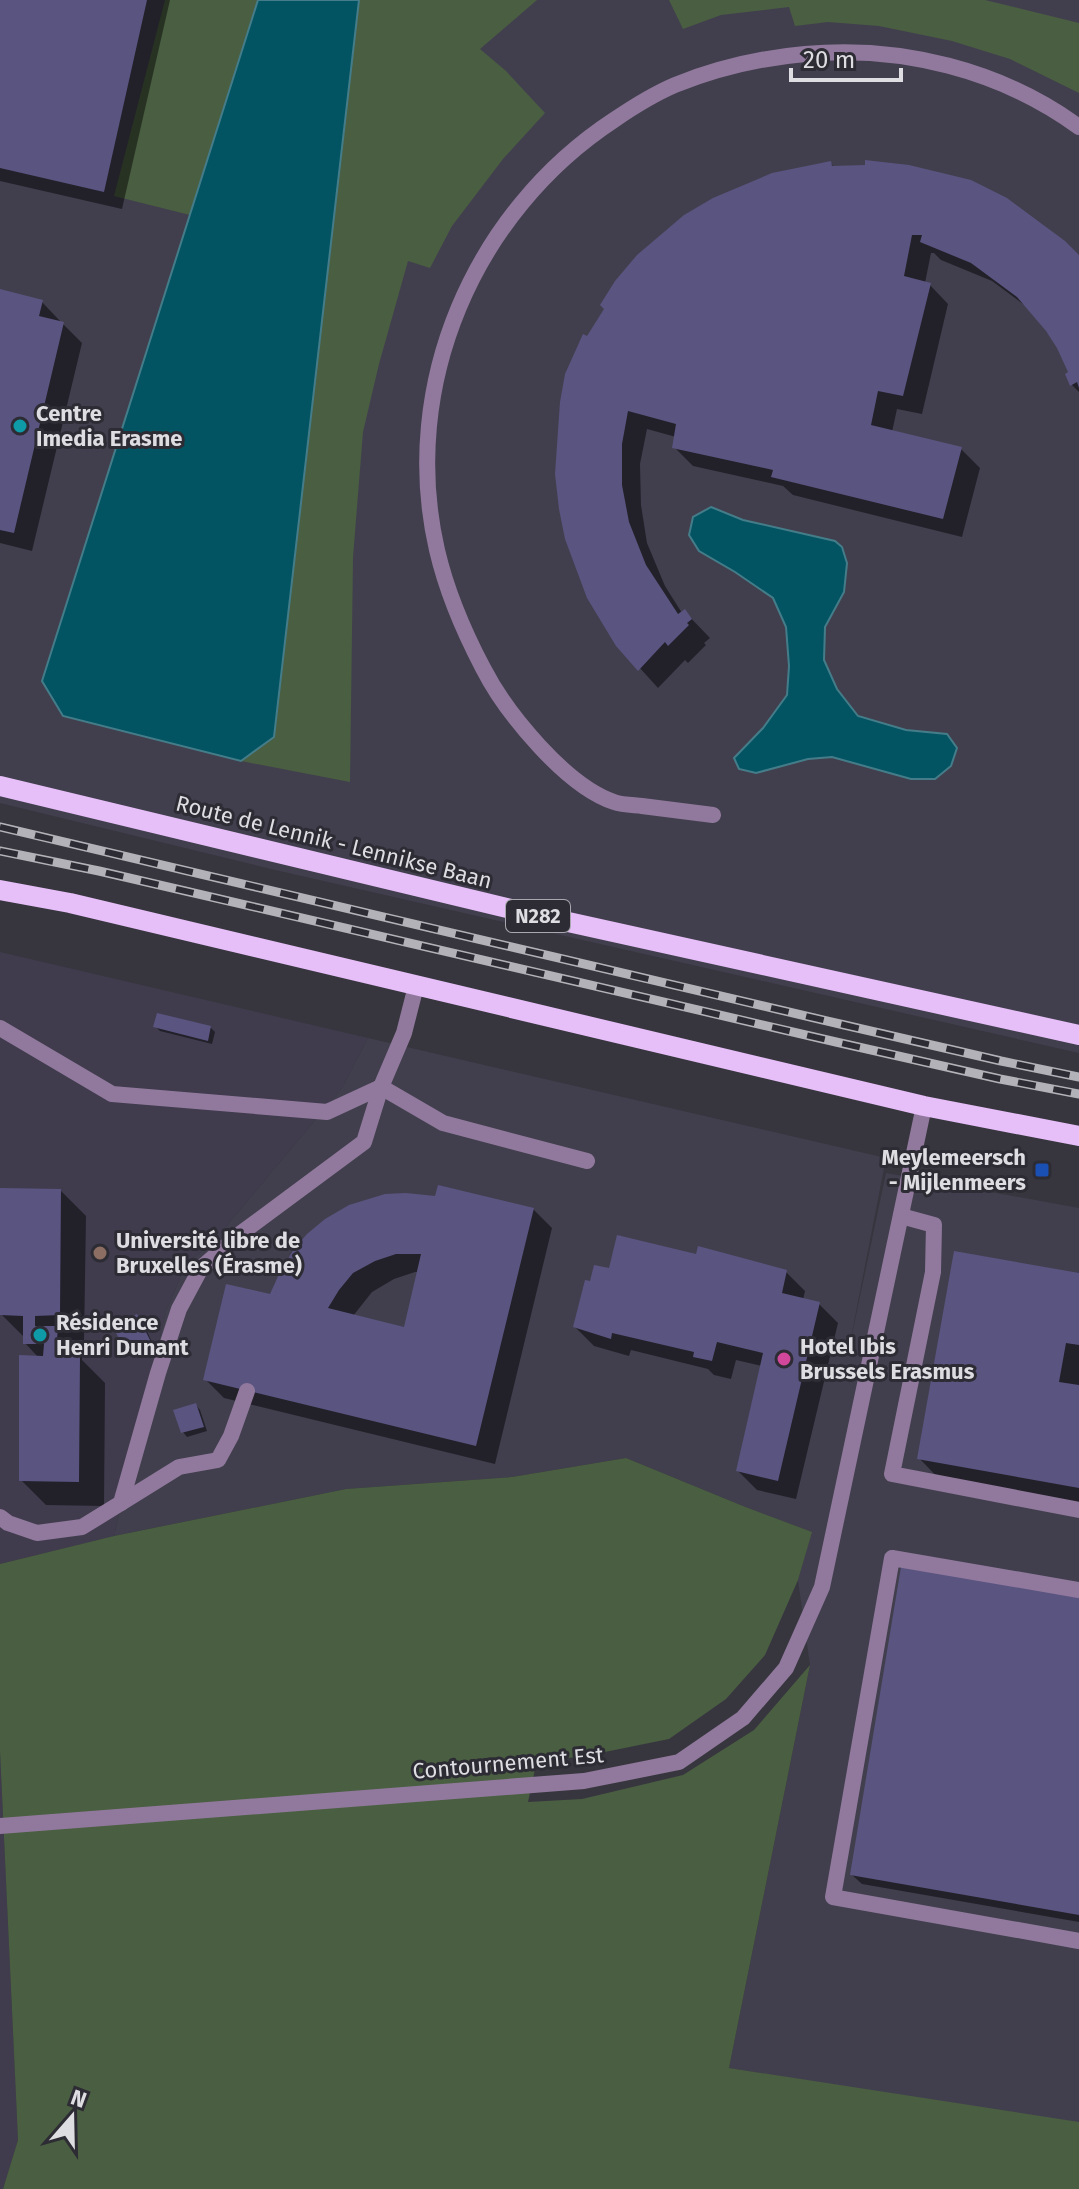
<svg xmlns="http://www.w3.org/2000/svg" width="1079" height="2189" font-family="'Fira Sans',sans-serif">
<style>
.built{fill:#413f4d}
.education{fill:#403c4e}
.green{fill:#4a5e42}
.water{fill:#035463;stroke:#447d89;stroke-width:2}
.shadow{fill:#0007;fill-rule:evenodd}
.building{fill:#5a5481;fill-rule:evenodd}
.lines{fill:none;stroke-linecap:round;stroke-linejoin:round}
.service{stroke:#91799d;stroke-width:16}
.minor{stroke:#91799d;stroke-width:16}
.primary{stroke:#e6bef8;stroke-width:20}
.rail-casing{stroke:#b3b2b8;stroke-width:9}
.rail{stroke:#2d2c34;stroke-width:6;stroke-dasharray:18;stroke-linecap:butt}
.culture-dot{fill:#0f9aa8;stroke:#2d2c34;stroke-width:3}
.transit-dot{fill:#1a4fb4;stroke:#2d2c34;stroke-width:3}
.education-dot{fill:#8d6e63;stroke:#2d2c34;stroke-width:3}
.hotel-dot{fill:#d1479c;stroke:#2d2c34;stroke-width:3}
.labels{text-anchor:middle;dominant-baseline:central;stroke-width:6;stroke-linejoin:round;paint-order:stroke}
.shield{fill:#2d2c34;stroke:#a8a8ae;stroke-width:2}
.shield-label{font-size:20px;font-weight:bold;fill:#dddde2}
.poi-label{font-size:22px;font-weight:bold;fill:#dddde2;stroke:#2d2c34;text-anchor:start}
.street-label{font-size:22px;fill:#dddde2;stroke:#2d2c34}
</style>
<rect width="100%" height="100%" fill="#37363e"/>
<g class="built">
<path d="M0,0H1079V1053L271,869L0,803Z"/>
<path d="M368,1038L886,1158L846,1363L886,1173L1079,1208V2125L729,2068L810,1665L798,1580L811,1532L743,1506L626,1458L512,1477L346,1489L114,1536L166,1311L186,1264L213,1242L342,1088Z"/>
</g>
<g class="education">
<path d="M0,952L368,1038L342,1088L213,1242L186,1264L166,1311L114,1536L0,1564Z"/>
<path d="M0,1751L18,2140L3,2189H0Z"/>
</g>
<g class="green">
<path d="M165,0H258L190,215L114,196Z"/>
<path d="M359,0H537L480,49L506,71L545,113L503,159L452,226L430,268L408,261L379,364L363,432L353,557L350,782L241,761L274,737Z"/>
<path d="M669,0H985L1079,23V93L1010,59L952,41L879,26L828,22L795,26L789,7L721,15L683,29Z"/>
<path d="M626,1458L743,1506L812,1532L798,1580L765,1655L726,1699L669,1739L580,1757L537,1760L528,1802L582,1799L683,1775L754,1730L810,1665L729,2068L1079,2122V2189H3L18,2140L0,1751V1564L114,1536L346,1489L512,1477Z"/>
</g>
<g class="water">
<path d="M258,0H359L274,737L241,761L63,716L42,681Z"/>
<path d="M711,507L743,520L835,541L842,547L847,563L844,592L825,627L824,660L837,689L858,716L906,730L947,734L957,748L951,766L935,779H911L832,757L808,759L756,773L739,769L734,758L763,728L787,695L789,666L786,627L773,598L735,572L699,551L689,535L693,517Z"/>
</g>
<g class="shadow">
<path d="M0,0H170L122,209L0,181Z"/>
<path d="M830,163L835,168L1079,257V392L1072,385L1070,372L1058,347L1031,310L992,281L941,260L934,253H931L925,283L930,285L948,304L922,414L897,409L892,432L961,449L980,468L962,537L793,495L783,486L693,466L674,447L676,437L647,429L640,464L641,505L647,543L665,586L682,613L685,612L710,638L704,643L706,645L688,663L685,660L658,688L618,644L588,339Z"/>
<path d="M0,292L42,302L60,321V323L63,324L82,343L32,551L0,543Z"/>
<path d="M156,1027H210L215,1032L212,1044L160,1031Z"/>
<path d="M61,1191L86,1216L84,1340H68L82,1353V1360L105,1383L104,1506L46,1505L21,1480L39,1358L25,1343V1338L1,1314Z"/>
<path d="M533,1209L552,1228L495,1464L224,1398L205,1379L271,1296L282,1273ZM415,1272H419L405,1330L353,1316L372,1292L394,1279Z"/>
<path d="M697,1257L786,1272L805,1291L803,1300L819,1304L838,1323L796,1499L757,1490L738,1471L762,1366L736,1360L731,1379L714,1375L708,1369L631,1350L629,1356L594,1346L575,1327L591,1283L610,1270Z"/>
<path d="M1079,1275V1508L944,1484L919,1458Z"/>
<path d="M137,1316L142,1320L154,1347L132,1357L128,1353Z"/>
<path d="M196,1405L200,1410L207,1431L187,1437L183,1432Z"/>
<path d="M1079,1599V1922L862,1884L852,1875Z"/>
</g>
<g class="building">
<path d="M0,0H147L104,192L0,168Z"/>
<path d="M865,160L909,165L971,180L1007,198L1065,241L1079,255V388L1077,382L1070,386L1065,374L1068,372L1057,348L1046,331L1017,297L971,263L920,242L922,235H912L904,276L931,283L903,396L878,391L871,425L962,447L943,519L771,477L773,470L672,448L676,424L628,411L622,444V485L629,522L646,565L678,614L685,609L692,619L687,623L689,625L668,646L665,642L638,671L616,646L587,598L565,539L559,509L555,474L560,402L565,374L583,334L587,336L604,309L600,305L615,281L637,255L684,215L713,198L772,173L831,161L832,166L865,165Z"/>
<path d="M0,289L43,300L39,316L64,322L14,533L0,530Z"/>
<path d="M157,1013L211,1026L208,1041L153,1027Z"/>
<path d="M438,1185L534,1208L476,1446L203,1380L226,1284L270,1294L280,1272L294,1249L307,1234L325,1219L349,1205L385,1194L406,1193L435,1196ZM396,1254H421L404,1327L328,1308L339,1290L353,1273L375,1261Z"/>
<path d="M0,1188L61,1189L60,1315L35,1316V1326H58L56,1354L80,1356L79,1482L19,1481V1355L43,1356L44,1344H23V1316L0,1315Z"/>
<path d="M617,1235L696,1254L698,1246L787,1270L782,1293L820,1302L778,1481L736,1471L763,1353L717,1342L712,1361L693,1357L694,1352L612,1333L611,1339L573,1327L585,1280L590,1281L594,1265L609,1268Z"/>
<path d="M954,1251L1079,1273V1345L1066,1343L1059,1382L1079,1385V1488L917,1459Z"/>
<path d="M137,1314L151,1342L126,1354L113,1326Z"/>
<path d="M196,1403L204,1427L181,1433L173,1410Z"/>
<path d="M901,1567L1079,1597V1915L850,1875Z"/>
</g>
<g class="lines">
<g class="service">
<path d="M713,815C689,812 666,809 642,806C634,805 623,805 614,802C566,786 506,713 483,668C463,630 447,593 437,550C399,385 474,212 614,120C633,107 654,94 675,85C717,68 760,58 805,54C901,45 1001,70 1079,127"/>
<path d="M0,1028L112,1094L327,1112L381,1087"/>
<path d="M381,1087L443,1123L587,1161"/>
<path d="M901,1216L934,1225L933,1272L892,1474L1079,1510"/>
<path d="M121,1503L179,1467L218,1460L231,1436L247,1391"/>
<path d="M0,1517L8,1523L37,1533L82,1527L121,1503L158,1373L179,1309L201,1268L240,1234L364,1142L381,1087L404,1033L416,986"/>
<path d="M1079,1590L892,1558L833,1897L1079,1941"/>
</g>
<path class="minor" d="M0,1826L584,1781L679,1762L743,1718L786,1668L822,1587L924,1106"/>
<g class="primary">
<path d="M0,786L532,914L1079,1035"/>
<path d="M0,890L70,903L924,1106L1079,1136"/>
</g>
<defs>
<g id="rail">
<path d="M0,827L840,1024L1001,1061L1079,1077"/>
<path d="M0,851L99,871L836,1042L1000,1079L1079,1094"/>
</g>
</defs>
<use href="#rail" class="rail-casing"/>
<use href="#rail" class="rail"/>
</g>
<g class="culture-dot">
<circle cx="20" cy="426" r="8"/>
<circle cx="40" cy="1335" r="8"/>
</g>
<rect class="transit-dot" x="1034" y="1162" width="16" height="16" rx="4"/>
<circle class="education-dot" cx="100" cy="1253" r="8"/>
<circle class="hotel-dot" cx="784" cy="1359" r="8"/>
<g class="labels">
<rect class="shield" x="506" y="900" width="64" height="32" rx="6"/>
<g class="shield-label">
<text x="538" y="916">N282</text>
</g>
<g class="poi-label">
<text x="36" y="413">Centre<tspan x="36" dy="25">Imedia Erasme</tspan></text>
<text x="1026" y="1157" text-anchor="end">Meylemeersch<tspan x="1026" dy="25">- Mijlenmeers</tspan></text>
<text x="116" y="1240">Université libre de<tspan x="116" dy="25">Bruxelles (Érasme)</tspan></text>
<text x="56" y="1322">Résidence<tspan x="56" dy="25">Henri Dunant</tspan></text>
<text x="800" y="1346">Hotel Ibis<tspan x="800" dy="25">Brussels Erasmus</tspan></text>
</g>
<g class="street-label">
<text transform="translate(334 842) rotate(14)">Route de Lennik - Lennikse Baan</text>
<text transform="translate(508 1763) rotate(-5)">Contournement Est</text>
</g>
</g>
<g transform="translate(72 2117) rotate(20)" stroke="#2d2c34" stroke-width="6" paint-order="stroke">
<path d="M0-6L14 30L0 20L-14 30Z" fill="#dddde2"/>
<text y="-12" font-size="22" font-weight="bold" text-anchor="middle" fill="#dddde2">N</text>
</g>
<path d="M791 68v12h110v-12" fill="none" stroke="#dddde2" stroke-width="4"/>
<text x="803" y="68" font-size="24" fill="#dddde2" stroke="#2d2c34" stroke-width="6" paint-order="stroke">20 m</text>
</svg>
